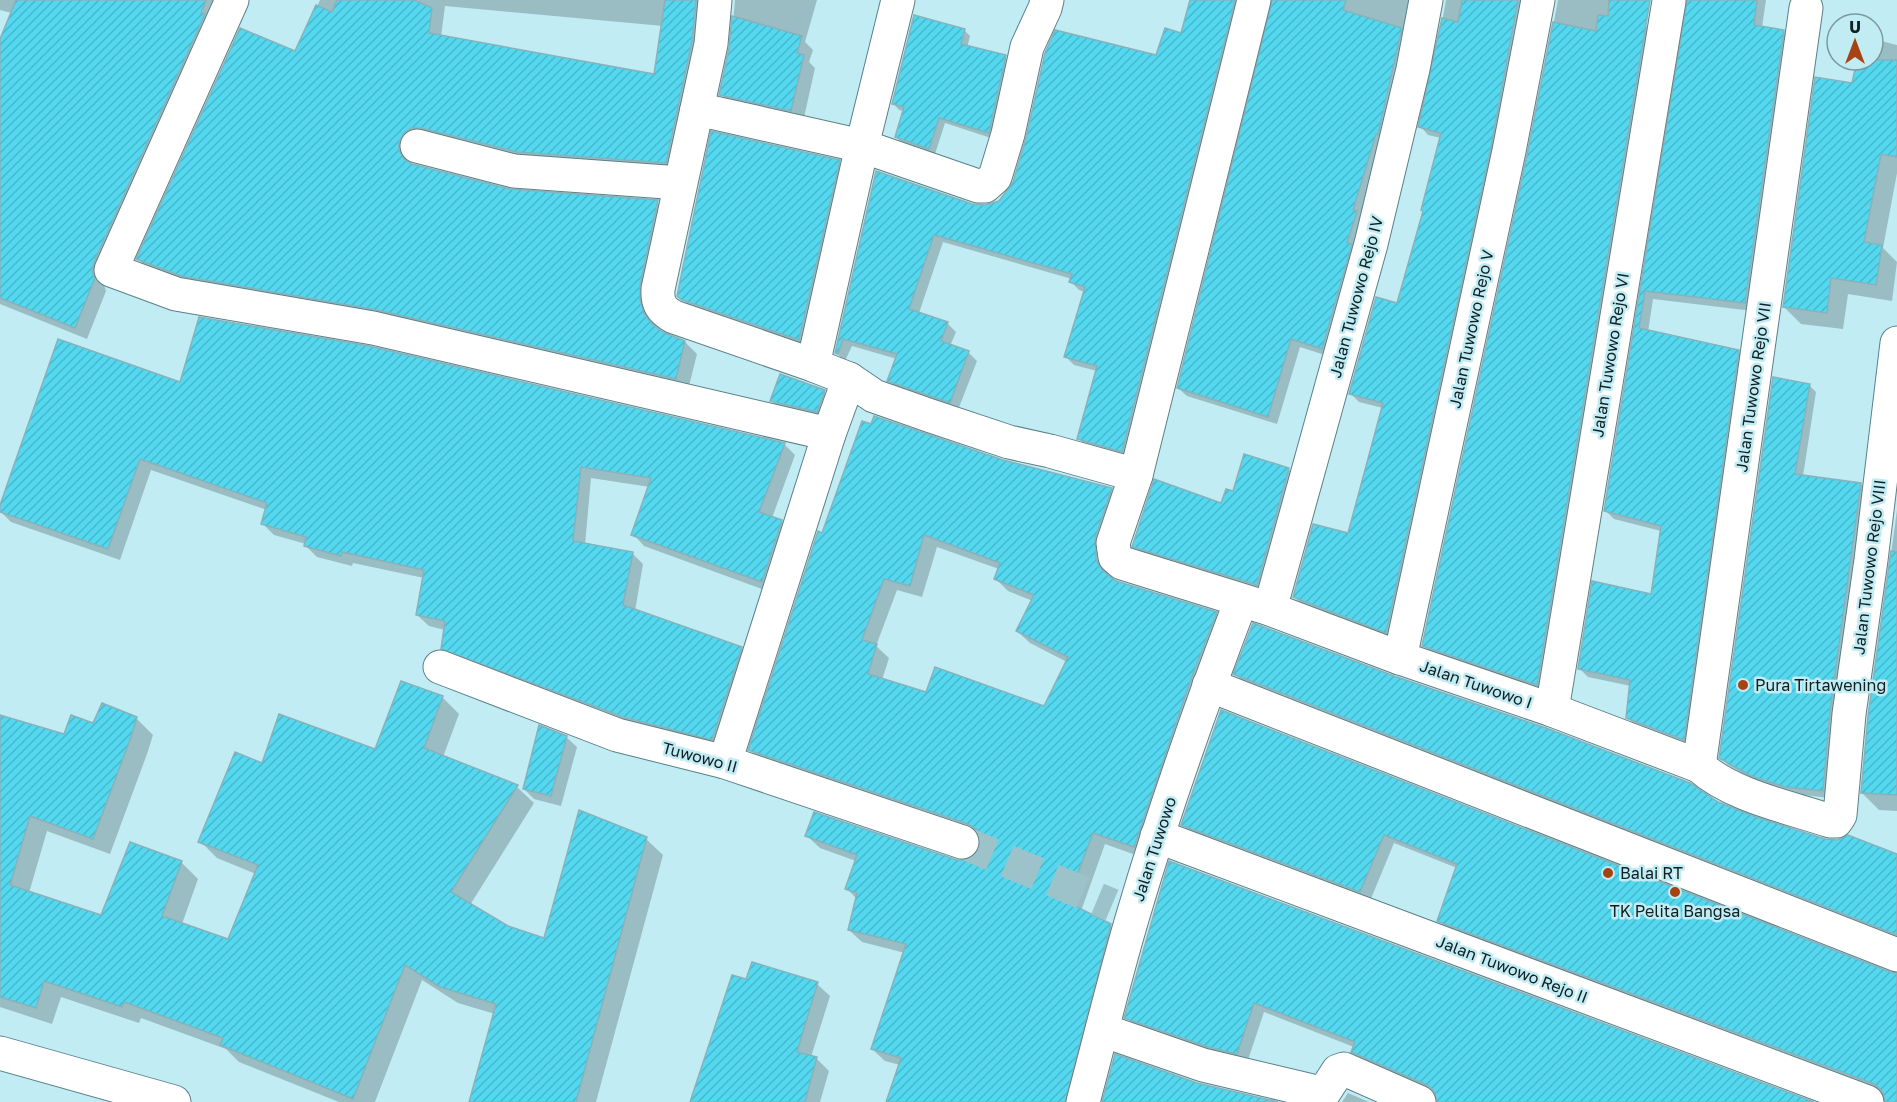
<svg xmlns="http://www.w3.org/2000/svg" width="1897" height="1102" font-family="'Golos Text',sans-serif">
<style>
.shadow{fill:#0003;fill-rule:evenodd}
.building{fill:url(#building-hatch);stroke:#88b2ba;stroke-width:1.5;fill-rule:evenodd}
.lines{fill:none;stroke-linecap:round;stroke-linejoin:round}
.minor-tunnel{stroke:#9dc3ca;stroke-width:33;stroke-dasharray:33 16;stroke-linecap:butt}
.minor-casing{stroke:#598188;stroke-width:35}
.highway-casing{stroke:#598188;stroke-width:35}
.minor{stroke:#fff;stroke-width:33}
.highway{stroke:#fff;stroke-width:33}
.poi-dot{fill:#a74213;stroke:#c1ecf4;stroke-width:2}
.labels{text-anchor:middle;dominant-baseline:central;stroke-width:5;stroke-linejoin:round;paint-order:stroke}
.street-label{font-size:16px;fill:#0f1f22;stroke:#c1ecf4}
.poi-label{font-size:16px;fill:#0f1f22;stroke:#c1ecf4;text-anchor:start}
</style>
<defs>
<pattern id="building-hatch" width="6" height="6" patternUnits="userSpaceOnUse" patternTransform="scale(1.5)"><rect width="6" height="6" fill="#53d8ef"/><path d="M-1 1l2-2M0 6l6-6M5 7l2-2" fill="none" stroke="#47b9cd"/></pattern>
</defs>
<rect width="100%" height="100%" fill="#c1ecf4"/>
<g class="shadow">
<path d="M0,0H223L105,275L104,285L106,291L87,339L0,304V43L12,13L0,10Z"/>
<path d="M320,0H713L678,175L411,153V165L509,191L657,202L669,214L651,313L658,330L685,342L697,354L688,390L194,287L150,271L138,259L296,53ZM445,6L663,26L655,75L441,37Z"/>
<path d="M735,0H817L805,42L813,50L809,62L815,68L803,122L733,106L721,94L731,48Z"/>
<path d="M1191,0H1246L1131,459L1087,447L1079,439L1097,371L1074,365L1066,357L1085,292L1079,290L1071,282L1072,279L943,242L919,313L948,324L956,332L950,346L968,352L977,361L958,410L897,389L889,380L897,359L852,346L845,361L836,353L877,173L972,205L985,206L1000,202L1182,35Z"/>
<path d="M1274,0H1418L1331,357L1300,347L1277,424L1187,396L1178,388Z"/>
<path d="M1446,0H1530L1394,640L1303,605L1294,597L1349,535L1383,408L1359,402L1351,394L1398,305L1425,212L1441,138L1428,135L1420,126L1433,73Z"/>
<path d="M1558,0H1614L1654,33L1545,692L1432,654L1423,645L1529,155Z"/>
<path d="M1693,0H1766L1762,27L1783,31L1792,39L1753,311L1653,299L1648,332L1738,351L1746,359L1692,747L1636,726L1627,717L1631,686L1588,677L1579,668L1652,596L1661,531L1614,519L1605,510Z"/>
<path d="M964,30L970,36L967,48L1005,57L1011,63L994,139L945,123L935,154L902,143L896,137L904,111L899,110L893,103Z"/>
<path d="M1873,39L1897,45V173L1883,248L1897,262L1892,301L1848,294L1843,329L1801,324L1784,307L1853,84L1858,60H1873Z"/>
<path d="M839,162L845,168L806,346L690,306L679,296Z"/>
<path d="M181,384L784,444L795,455L772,518L781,521L793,532L773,593L644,546L633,534L650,487L591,478L585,545L632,553L643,564L635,611L741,648L752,660L724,750L635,728L454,660L442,648L445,630L429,626L417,615L424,578L353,563L352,566L317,557L306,546V544L274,535L263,524L267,510L151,470L120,560L11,522L0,511Z"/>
<path d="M1809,385L1816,392L1803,476L1861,484L1868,492L1830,798L1794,794L1760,783L1728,765L1721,757Z"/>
<path d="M824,391L834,401L827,421L781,411L772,401Z"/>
<path d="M1245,456L1289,470L1298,479L1266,593L1143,555L1134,546L1222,504L1234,493Z"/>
<path d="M1003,461L1111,489L1124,501L1107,551L1108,573L1112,579L1116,582L1216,613L1228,626L1147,859L1105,844L1081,911L1110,925L1123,938L1079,1102H893L900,1065L885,1061L872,1049L905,953L862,942L849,930L857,899L846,888L856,861L820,848L807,836L965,862L975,858L981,848V836L763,762L750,750L823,535ZM937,547L999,569L996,579L1008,591L1033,601L1017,631L1030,643L1067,662L1045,708L927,694L882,680L889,658L876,646L897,590L922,597Z"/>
<path d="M1897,510V811L1879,810L1862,793L1869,716Z"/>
<path d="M1235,674L1755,819L1824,840L1897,857V940L1245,684Z"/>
<path d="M442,697L459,714L443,757L517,787L534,803L470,905L507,928L546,940L646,839L663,855L596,1102H471L495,1014L458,1003L422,980L375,1102H339L239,1062L226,1049L141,1018L139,1023L61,997L52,1024L0,1007V717L65,735L94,725L136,718L153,735L147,754L110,854L47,831L29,893L102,916L131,844L182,863L198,879L182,924L229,941L256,874L217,858L200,841L263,765L376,751Z"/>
<path d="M1222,712L1890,974L1897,975V1102H1887L1885,1093L1449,930L1439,921L1457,868L1394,843L1370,901L1192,834L1183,825Z"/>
<path d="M566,737L577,747L561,806L534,799L524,789Z"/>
<path d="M1170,863L1809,1102H1439L1437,1094L1363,1061L1353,1051L1354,1047L1264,1012L1247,1063L1136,1027L1126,1017Z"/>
<path d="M746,981L817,984L830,996L811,1057L816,1058L829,1071L820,1102H695Z"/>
<path d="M1348,1093L1369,1102H1342Z"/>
</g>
<g class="building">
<path d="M16,0H206L201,13L205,14L94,262L92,272L95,278L75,328L0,298V39Z"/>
<path d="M337,0H414L432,8L429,33L654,74L665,0H696L692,41L666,163L517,152L421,128H411L404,133L399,142V150L404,159L412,164L510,189L658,200L640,285V300L644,314L653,325L665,333L685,341L676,379L377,310L181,276L136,259L240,28L295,51L316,5L332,12Z"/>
<path d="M1190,0H1235L1122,452L1077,439L1097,366L1064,357L1085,287L1069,282L1072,274L934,235L909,309L948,322L941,341L969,351L950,403L887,381L897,354L843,339L838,354L835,353L876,171L972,204L985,205L999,201L1013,182L1026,138L1045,53L1055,30L1156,55L1165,28L1181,33Z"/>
<path d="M1272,0H1346L1343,10L1402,28L1378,135L1376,134L1353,210L1357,211L1347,243L1352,244L1322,349L1291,339L1268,417L1177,388Z"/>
<path d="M1462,0H1518L1491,147L1386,633L1293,597L1313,524L1348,533L1383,403L1349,394L1376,297L1397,303L1423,211L1421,210L1441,133L1418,127L1442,18L1458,22Z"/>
<path d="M1609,0H1650L1537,685L1422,646L1527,155L1553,22L1596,31L1598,15L1608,16Z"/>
<path d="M1687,0H1757L1754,25L1784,30L1745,303L1645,291L1639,328L1739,350L1684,740L1626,718L1630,680L1578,669L1592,581L1651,594L1661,526L1604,511Z"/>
<path d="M914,15L965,29L961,44L1006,55L989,133L939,118L929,149L895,137L904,107L892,104Z"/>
<path d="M732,16L802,36L797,53L804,55L791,111L719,95L729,48Z"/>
<path d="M1857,60H1897V157L1881,154L1864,242L1882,245L1876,285L1831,278L1827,313L1783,307L1815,77L1852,83Z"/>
<path d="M711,131L840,160L799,340L682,300L677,296Z"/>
<path d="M199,317L369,346L785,443L759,512L782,520L762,582L631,535L651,478L581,467L573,541L633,552L623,605L742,647L712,740L623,717L441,649L445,621L416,615L424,570L342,552L341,556L304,546L306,537L261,524L267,503L140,459L108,549L0,512V505L58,339L180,382Z"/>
<path d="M780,374L825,390L817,412L770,401Z"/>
<path d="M1773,377L1810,384L1795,474L1861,483L1830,711L1823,791L1785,787L1751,776L1719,758Z"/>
<path d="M874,416L1003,460L1112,488L1095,538L1096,560L1103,571L1116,581L1217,612L1191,679L1134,847L1093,833L1067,902L1111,924L1065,1102H886L901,1058L871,1049L906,944L848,930L857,893L845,889L857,855L805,836L814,812L957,860H966L975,856L980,847V838L976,829L968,824L748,750L818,531L822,533L862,421L871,424ZM924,535L1000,563L994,579L1034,595L1016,631L1068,657L1044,706L935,667L926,692L868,674L877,644L862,640L884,579L910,586Z"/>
<path d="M1244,454L1289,468L1257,585L1132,547L1154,479L1221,503L1226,489L1233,491Z"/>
<path d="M1891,551L1897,552V795L1861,793L1868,716Z"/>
<path d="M1253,623L1394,676L1546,728L1690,783L1718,802L1756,817L1825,839L1837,840L1848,835L1897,854V935L1233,674Z"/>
<path d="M401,681L443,696L424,748L518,785L451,892L508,926L544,938L579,810L647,837L576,1102H469L496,1004L440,987L405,965L353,1099L220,1045L223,1038L124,1002L122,1007L44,981L36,1008L0,997V715L64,734L71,715L93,723L102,703L137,717L131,737L93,839L30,816L10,885L101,915L130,842L182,861L162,916L228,939L258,865L198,842L235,752L262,763L279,714L375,749Z"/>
<path d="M1221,710L1890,972L1897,973V1102H1885L1882,1091L1874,1084L1437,921L1457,864L1384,835L1360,892L1181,825Z"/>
<path d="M539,725L567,736L551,796L523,789Z"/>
<path d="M1169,861L1814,1102H1437L1434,1091L1427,1085L1351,1052L1355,1042L1254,1003L1237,1054L1208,1047L1124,1018Z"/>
<path d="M752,962L818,982L797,1052L817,1057L805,1102H690L732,975L746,979Z"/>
<path d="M1115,1054L1197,1083L1278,1102H1102Z"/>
</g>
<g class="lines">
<path class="minor-tunnel" d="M962,842L1112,905"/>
<defs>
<g id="minor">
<path d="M232,0L111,270L176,294L373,328L829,434"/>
<path d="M715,0L711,44L658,289C657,303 661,310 674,317L813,365L849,379L874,396L931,416L1009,442L1050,451L1136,475"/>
<path d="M1254,0L1136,475L1113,543L1115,557L1122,563L1270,609L1400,658L1552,710L1699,766C1732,796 1789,807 1830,821H1836L1840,815L1849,714L1871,560L1897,343"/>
<path d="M697,109L862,146L978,186H985L995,177L1008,134L1027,47L1045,8L1047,0"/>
<path d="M417,146L514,171L680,183"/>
<path d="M813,365L862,146L898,0"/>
<path d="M1270,609L1371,244L1413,69L1426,0"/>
<path d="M1400,658L1509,151L1538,0"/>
<path d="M440,667L617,735L725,762L962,842"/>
<path d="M1209,685L1897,955"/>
<path d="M1552,710L1669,1"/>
<path d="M725,762L829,434L849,379"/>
<path d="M1699,766L1806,8"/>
<path d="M1157,836L1867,1102"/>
<path d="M1102,1030L1203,1065L1321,1093L1325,1091L1338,1071L1344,1069L1419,1102"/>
<path d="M1083,1102C1100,1039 1115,975 1134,912C1165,807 1202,703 1241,601"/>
</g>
<path id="highway" d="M0,1053L174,1102"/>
</defs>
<use href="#minor" class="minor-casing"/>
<use href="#highway" class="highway-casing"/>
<use href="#minor" class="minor"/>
<use href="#highway" class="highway"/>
</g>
<g class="poi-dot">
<circle cx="1743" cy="685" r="6"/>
<circle cx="1608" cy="873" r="6"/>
<circle cx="1675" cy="892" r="6"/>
</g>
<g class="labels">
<g class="street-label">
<text transform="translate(1356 297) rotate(-75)">Jalan Tuwowo Rejo IV</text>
<text transform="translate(1471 329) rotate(-78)">Jalan Tuwowo Rejo V</text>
<text transform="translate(1610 355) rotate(-81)">Jalan Tuwowo Rejo VI</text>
<text transform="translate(1753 387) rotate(-82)">Jalan Tuwowo Rejo VII</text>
<text transform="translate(1869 567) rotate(-83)">Jalan Tuwowo Rejo VIII</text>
<text transform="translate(1476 684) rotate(19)">Jalan Tuwowo I</text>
<text transform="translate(700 757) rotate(15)">Tuwowo II</text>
<text transform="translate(1154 849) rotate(-72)">Jalan Tuwowo</text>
<text transform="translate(1512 969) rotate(21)">Jalan Tuwowo Rejo II</text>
</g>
<g class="poi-label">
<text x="1755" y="685">Pura Tirtawening</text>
<text x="1620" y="873">Balai RT</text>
<text x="1675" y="911" text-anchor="middle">TK Pelita Bangsa</text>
</g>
</g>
<g transform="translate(1855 42)"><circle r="28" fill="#c1ecf4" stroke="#7a9aa0" stroke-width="1.5"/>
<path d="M0-4.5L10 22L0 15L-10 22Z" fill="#a74213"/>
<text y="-9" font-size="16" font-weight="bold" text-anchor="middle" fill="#0f1f22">U</text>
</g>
</svg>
